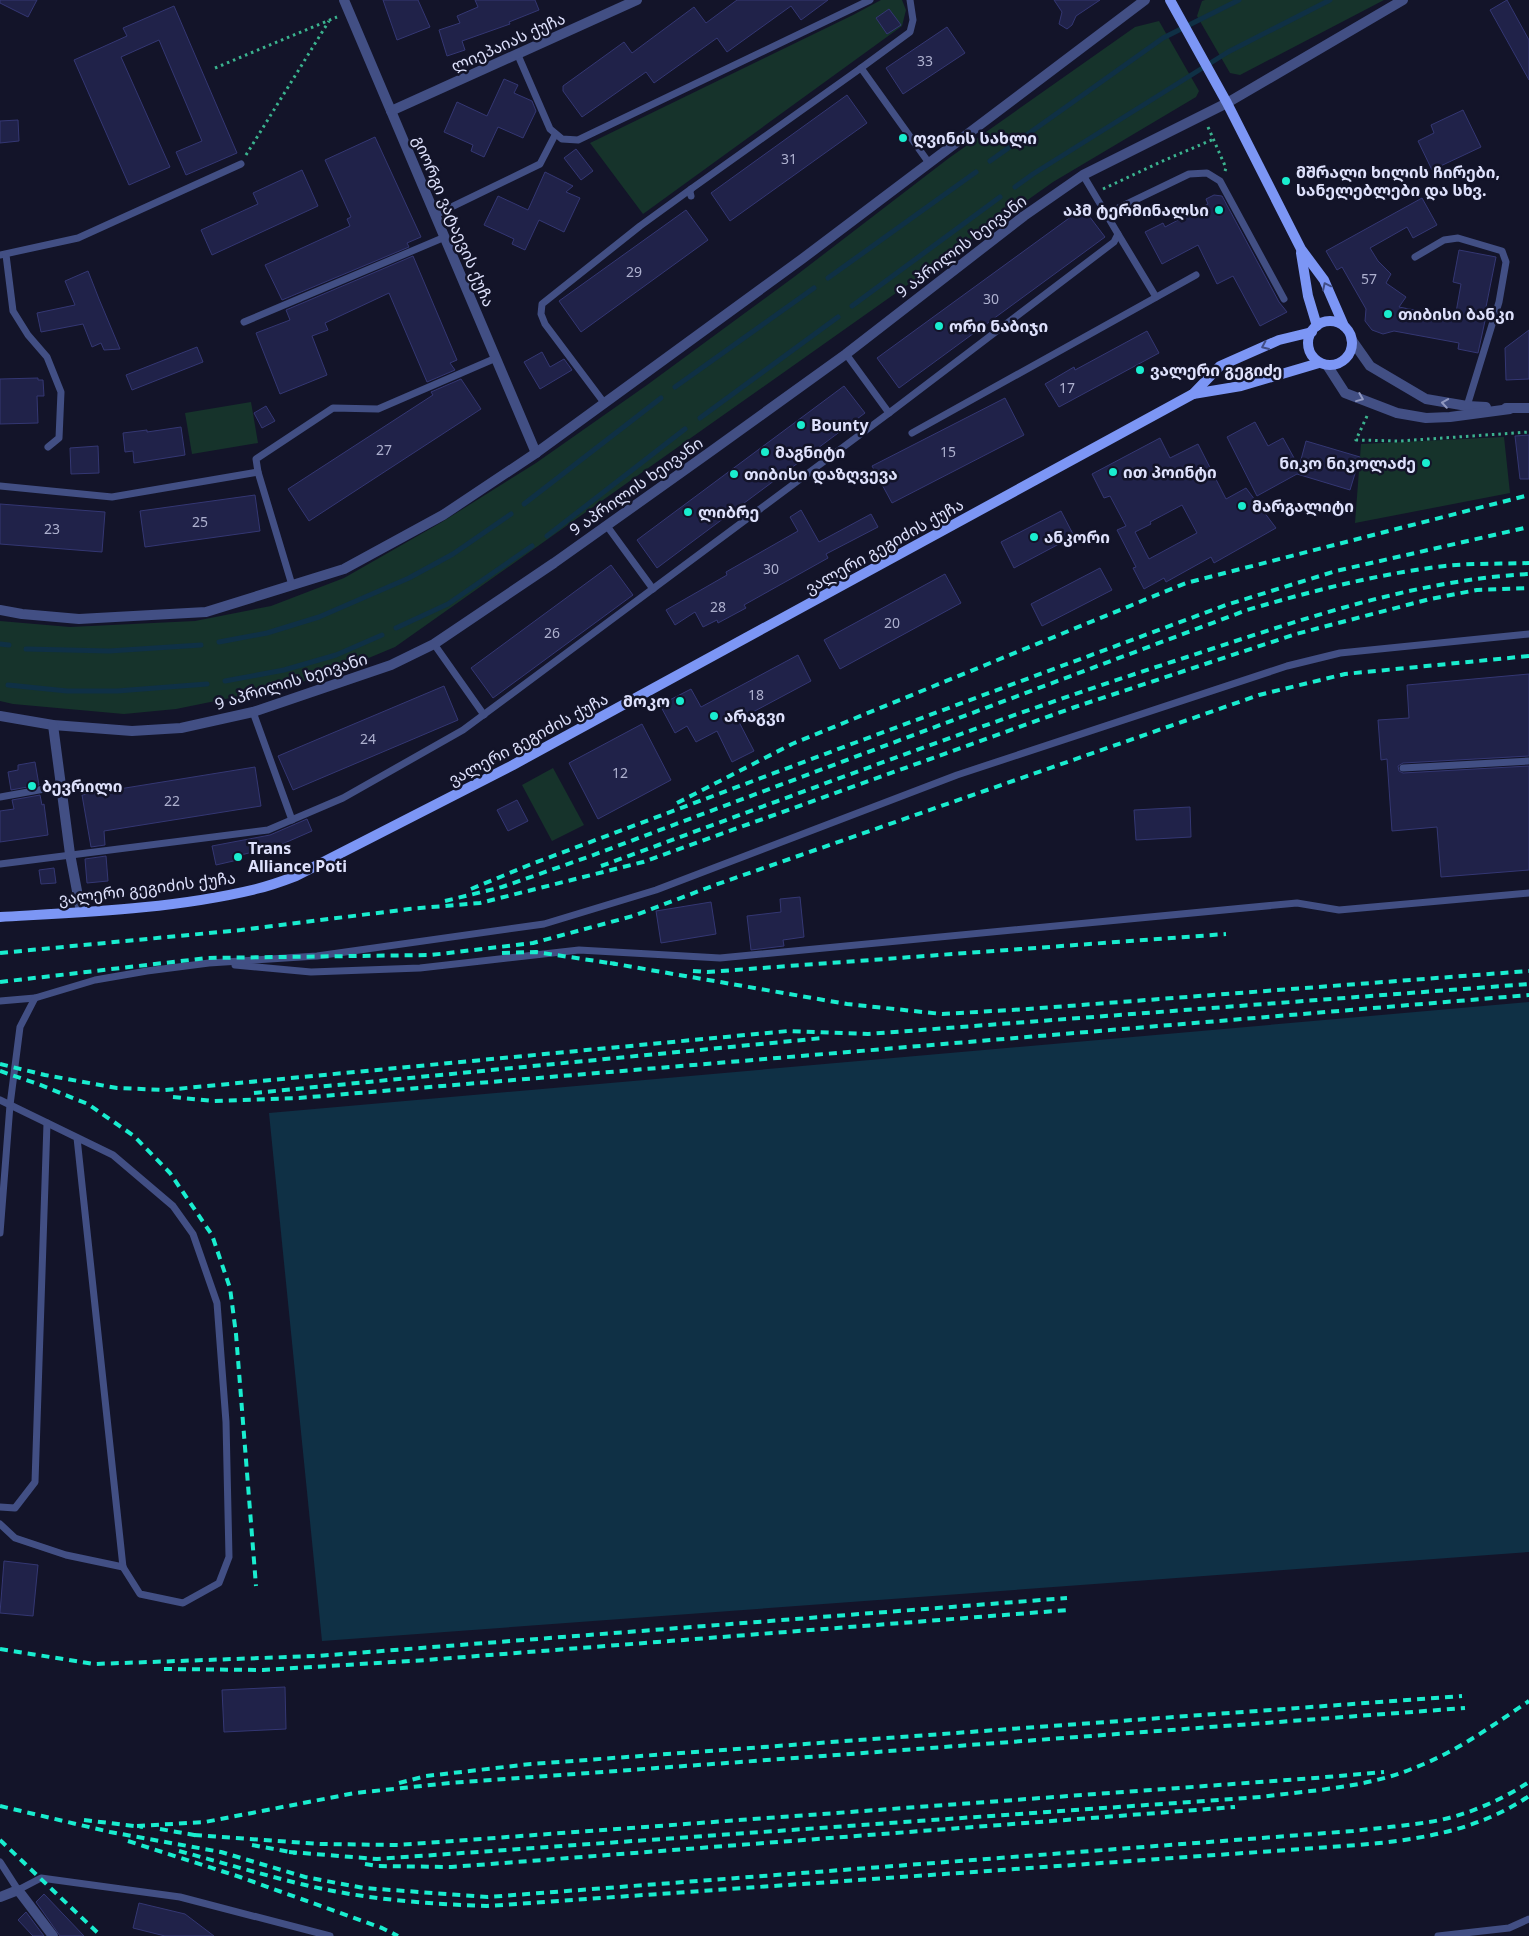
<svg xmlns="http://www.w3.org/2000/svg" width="1529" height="1936" font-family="'Noto Sans','Noto Sans Georgian',sans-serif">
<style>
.green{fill:#16332b}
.water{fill:#0f3045}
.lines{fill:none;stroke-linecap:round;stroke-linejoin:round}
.stream{stroke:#0f3045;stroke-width:5}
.building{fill:#202249;stroke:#343773;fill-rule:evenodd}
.path{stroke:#3bb38f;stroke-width:3;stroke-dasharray:2.5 4;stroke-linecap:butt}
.lane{stroke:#424f84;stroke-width:7}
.street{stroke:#424f84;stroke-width:10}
.secondary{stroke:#7c96f5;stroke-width:10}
.rail{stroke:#19edcf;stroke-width:4;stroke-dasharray:8 6;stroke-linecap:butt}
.oneway{stroke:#424e85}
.oneway2{stroke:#9098c0}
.poi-dot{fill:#19edcf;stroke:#131429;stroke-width:2}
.labels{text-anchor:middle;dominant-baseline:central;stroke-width:5;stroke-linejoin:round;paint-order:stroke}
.number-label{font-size:14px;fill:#aeb1cf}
.street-label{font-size:16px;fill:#dee1fc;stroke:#131429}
.poi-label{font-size:16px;font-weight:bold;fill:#dee1fc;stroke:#131429;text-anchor:start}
</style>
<rect width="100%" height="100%" fill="#131429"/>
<g class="green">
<path d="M881,0H902L906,10L902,26L643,214L590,143L853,15Z"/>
<path d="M1205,0H1384L1240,75L1230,73L1197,16L1202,1Z"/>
<path d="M1159,21L1199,91L1196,97L1053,182L395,647L328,675L275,689L176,709L124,714L13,704L0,701V621L70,627L195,621L271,606L344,578L442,522L536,463L647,385L794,277L949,158L1135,27Z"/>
<path d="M251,402L258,443L192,454L185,413Z"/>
<path d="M1504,437L1510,493L1355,523L1361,444Z"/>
<path d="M553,768L584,825L552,841L522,785Z"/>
</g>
<path class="water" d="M1529,1002V1552L322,1641L269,1113Z"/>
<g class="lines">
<g class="stream">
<path d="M990,161L1163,38L1239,0"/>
<path d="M1015,187L1033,174L1228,52L1330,0"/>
<path d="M828,278L976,172"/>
<path d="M852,306L1000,197"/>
<path d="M675,387L814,288"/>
<path d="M700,418L838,317"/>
<path d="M524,504L661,398"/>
<path d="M547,536L685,429"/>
<path d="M396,628L448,604L532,546"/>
<path d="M219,642L267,633L319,617L409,578L453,554L511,514"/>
<path d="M0,644L9,645"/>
<path d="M26,649L109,651L201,645"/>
<path d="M225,681L284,670L336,655L382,635"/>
<path d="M8,685L67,691H117L207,684"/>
</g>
</g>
<g class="building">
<path d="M0,0H37L28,17L0,3Z"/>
<path d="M383,0H418L430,27L397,40Z"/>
<path d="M475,0H535L539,10L509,22L510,24L462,41L465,50L447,56L439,30L460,23L457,16L478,7Z"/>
<path d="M737,0H828L801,20L791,6L727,52L717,38L654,83L646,72L582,117L563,91V86L624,42L632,53L694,7L706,23Z"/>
<path d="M1054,0H1100L1076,16L1072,25L1067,29L1059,24L1062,12Z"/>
<path d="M1507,0L1529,40V80L1490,10Z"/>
<path d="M174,6L237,153L186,175L176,152L202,141L159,40L121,57L170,167L129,185L74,60L127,36L123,28Z"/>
<path d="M889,9L901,25L887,34L876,18Z"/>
<path d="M947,27L965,53L903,94L886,68Z"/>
<path d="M504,79L518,85L514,93L532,101L536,111L523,138L498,127L484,157L471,151L473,145L444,132L457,102L487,116Z"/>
<path d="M847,95L867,123L730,221L711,193Z"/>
<path d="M1463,110L1481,147L1432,170L1418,141L1434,133L1431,125Z"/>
<path d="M18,120L19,141L0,143V121Z"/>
<path d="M375,137L421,237L407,243L409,247L282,300L265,265L350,226L347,219L351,217L325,160Z"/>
<path d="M576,149L593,171L581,180L564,158Z"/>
<path d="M302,170L318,206L212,255L201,230L258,204L253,193Z"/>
<path d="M545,172L573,186L566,192L580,198L564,232L539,220L525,250L512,244L514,239L484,225L498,196L528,210Z"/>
<path d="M1214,195L1222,196L1279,302L1287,312L1260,326L1233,276L1217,284L1198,245L1162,264L1145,232L1163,223L1165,227L1208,204L1206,199Z"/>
<path d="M1422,198L1437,225L1413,238L1407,227L1370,248L1378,261L1391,274L1386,283L1406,297L1399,307L1455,318L1461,284L1453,282L1459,250L1496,257L1486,307H1488L1478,353L1458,349L1459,343L1394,331L1383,334L1372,330L1365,321L1366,309L1342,267L1337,270L1326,251Z"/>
<path d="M1083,208L1105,237L899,388L877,358Z"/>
<path d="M686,210L708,240L581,332L559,301Z"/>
<path d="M413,256L457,360L450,363L455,370L427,382L389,293L325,323L328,330L312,336L327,375L280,394L256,333L290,320L286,310Z"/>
<path d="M88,271L99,299L120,349L104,350L101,343L92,347L83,324L41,332L37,313L75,305L65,281Z"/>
<path d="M1529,330V379L1506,380L1505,348Z"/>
<path d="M1147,331L1159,353L1059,407L1045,384L1074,367L1075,370Z"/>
<path d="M197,347L203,362L132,390L126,375Z"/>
<path d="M542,352L550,367L564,359L572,370L540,389L524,362Z"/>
<path d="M38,378V380H43L44,396H37L38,423L0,424V379Z"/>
<path d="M461,379L481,409L309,521L288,489L433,395L431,392Z"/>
<path d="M844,386L865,413L657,568L637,540Z"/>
<path d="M1005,398L1024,435L892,503L872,466Z"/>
<path d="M266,406L275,421L262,428L254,413Z"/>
<path d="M1255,422L1268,446L1283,438L1299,467L1306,441L1360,457L1350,490L1297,474L1257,496L1227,437Z"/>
<path d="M181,427L185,455L134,463L133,451L125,452L123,433L147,430V432Z"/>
<path d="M1529,435V479H1520L1515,436Z"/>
<path d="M1160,438L1170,458L1198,444L1226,499L1246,488L1276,528L1214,563L1211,557L1166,582L1164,578L1144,589L1133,568L1136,567L1117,530L1126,526L1110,496L1104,498L1092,474ZM1182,505L1197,533L1149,559L1135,532L1151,524L1150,522Z"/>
<path d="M98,446L99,473L71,474L70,448Z"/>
<path d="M255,495L260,531L145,547L140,511Z"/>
<path d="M0,504L105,512L102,552L0,544Z"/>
<path d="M801,510L819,542L871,514L878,527L826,554L828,558L744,605L746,608L718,623L717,620L703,627L695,612L675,625L666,610L727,575L726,572L798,531L790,517Z"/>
<path d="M1061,511L1074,536L1014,568L1001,542Z"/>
<path d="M611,565L633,595L493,698L471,668Z"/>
<path d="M1100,568L1112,590L1042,626L1031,604Z"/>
<path d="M945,574L961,603L840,669L824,640Z"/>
<path d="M798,655L811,681L738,720L754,751L732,762L717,731L696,742L687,726L675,733L660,705L691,689L701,707Z"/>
<path d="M1529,674V756L1403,763L1398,766L1399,771L1403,773L1529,766V870L1441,877L1437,827L1392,831L1387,759L1381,760L1378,720L1409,718L1407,685Z"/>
<path d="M444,686L458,720L293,790L278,756Z"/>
<path d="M642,724L671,780L598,819L569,763Z"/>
<path d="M35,762L39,785L11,790L8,772L18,770V765Z"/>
<path d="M255,767L261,806L104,831L105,845L91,847L82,795Z"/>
<path d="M40,795L42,805L44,804L48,835L0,842V811L14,809L12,800Z"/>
<path d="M517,800L528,821L508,831L497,810Z"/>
<path d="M1190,807L1191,837L1136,840L1134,810Z"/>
<path d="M307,819L312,831L280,845L241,855L242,859L216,865L212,846L270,835Z"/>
<path d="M106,856L108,881L87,883L85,859Z"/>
<path d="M54,868L56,883L41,884L39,870Z"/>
<path d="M800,897L804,937L783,940L784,946L751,950L747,916L781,912L780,899Z"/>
<path d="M711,902L716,934L661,943L656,911Z"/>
<path d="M4,1561L38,1565L33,1616L0,1613Z"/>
<path d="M285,1687L286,1729L224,1732L222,1690Z"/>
<path d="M44,1894L84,1936H60L36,1902Z"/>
<path d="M139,1903L185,1914L214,1936H165L133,1928Z"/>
<path d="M26,1912L44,1936H33L18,1920Z"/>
</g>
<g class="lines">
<g class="path">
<path d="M215,68L337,17"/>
<path d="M1208,127L1226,168L1225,171"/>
<path d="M246,155L329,21"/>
<path d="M1103,189L1165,160L1214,139"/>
<path d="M1367,416L1356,440L1400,441L1529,432"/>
</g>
<g class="lane">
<path d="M517,53L550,129L562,139L578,140L870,0"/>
<path d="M861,68L910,32L913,20L910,0"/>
<path d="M691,196L690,192L691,189L861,68L929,163"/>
<path d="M1106,214L1189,174L1207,173L1220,181L1284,299"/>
<path d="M435,215L540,164L555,135"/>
<path d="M1118,234L1156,297"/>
<path d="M0,255L78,238L241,164"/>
<path d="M6,255L13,311L28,335L47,357L61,392L59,438L48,447"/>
<path d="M1415,257L1444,240L1458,238L1502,251L1506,262L1499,302L1467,406"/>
<path d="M244,322L445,237"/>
<path d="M846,354L889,413L1114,242L1118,234L1083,175"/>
<path d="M605,404L545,324L541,314L542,304L640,226L691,189"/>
<path d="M912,433L1196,275"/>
<path d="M0,486L112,497L258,472"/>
<path d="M607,526L653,589"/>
<path d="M292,585L258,472L256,459L333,408L378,409L496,358"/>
<path d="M434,644L484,715"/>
<path d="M253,712L292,820"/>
<path d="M1403,768L1529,761"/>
<path d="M0,797L61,786"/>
<path d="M0,864L268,830L343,798L463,730L889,413"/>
<path d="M235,965L311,972L420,968L579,950L720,958L1297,903L1339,910L1529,893"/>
<path d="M0,1001L35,998"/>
<path d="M0,1100L113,1155L173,1206L193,1234L217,1303L226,1422L229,1557L219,1583L183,1603L140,1594L123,1567L77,1138"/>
<path d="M0,1233L10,1105L20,1027L35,998L95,980L147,971L209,963L317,956L544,924L656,890L957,775L1287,666L1340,653L1529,634"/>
<path d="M0,1507L15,1508L35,1482L47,1123"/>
<path d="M0,1524L15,1538L66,1555L123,1567"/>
<path d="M0,1862L18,1890L41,1878L180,1897L330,1936"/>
<path d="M1438,1936L1509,1928L1529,1919"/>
</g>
<g class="street">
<path d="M344,0L536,453"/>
<path d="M391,111L637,0"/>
<path d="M1351,339L1370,366L1426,399L1467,406L1486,407"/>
<path d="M1327,365L1345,393L1397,413L1426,418L1450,417L1510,409"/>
<path d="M1506,408H1529"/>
<path d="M0,610L22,614L79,619L206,612L344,569L443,515L536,453L802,259L1145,0"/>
<path d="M0,716L53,725L132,731L181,728L253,712L391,665L434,644L554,563L710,452L846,354L1024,216L1083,175L1227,103L1403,0"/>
<path d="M53,725L70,854L81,912"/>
<path d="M0,1897L18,1890L53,1936"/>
</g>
<g class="secondary">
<path d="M1170,0L1227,103L1301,249L1324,280L1344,326"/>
<path d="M1301,253L1308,296L1317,326"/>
<circle cx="1330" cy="343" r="22"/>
<path d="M1193,394L1241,386L1319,363"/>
<path d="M0,917C85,912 173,909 256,889C269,886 283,881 296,876L513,765L1193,394L1220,366L1279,340L1312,332"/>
</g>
<g class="rail">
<path d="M677,803L792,744L1186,583L1529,495"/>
<path d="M601,866C796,795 990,720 1187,657C1297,621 1413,580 1529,574"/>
<path d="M471,889L529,865L857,742L1226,605L1336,571L1529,527"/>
<path d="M445,901L502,887L588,857L1247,610C1312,591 1377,574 1445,566C1472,563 1501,564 1529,563"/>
<path d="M0,953L241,930L409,909L480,903L643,862L1075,707L1296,634L1430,599L1477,590L1529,588"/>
<path d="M502,953L536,952L616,964"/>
<path d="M610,963L847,1004L942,1014L1028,1009L1529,971"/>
<path d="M693,971L707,972L1226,934"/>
<path d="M0,982L207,958L431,955L533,943L633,916L715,885L1259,695L1345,674L1529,656"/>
<path d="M0,1064L45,1075L117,1088L165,1090L788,1031L868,1034L1529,984"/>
<path d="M0,1071L38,1084L88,1104L134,1136L170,1173L212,1235L230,1288L236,1334L256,1586"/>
<path d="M254,1093L823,1038"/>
<path d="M173,1097L213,1101L299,1098L1529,995"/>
<path d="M0,1649L94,1664L317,1656L1067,1598"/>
<path d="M164,1669L263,1670L426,1660L1068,1610"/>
<path d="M399,1783L426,1776L531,1764L1462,1696"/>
<path d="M0,1806L110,1832L221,1852L305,1877L364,1888L488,1897L1353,1831C1378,1828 1404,1826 1429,1822C1463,1817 1500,1801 1529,1782"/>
<path d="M84,1820L143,1827"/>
<path d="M137,1826L205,1822L355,1793L450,1783L823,1756L1465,1708"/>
<path d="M160,1829L200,1836"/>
<path d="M194,1835L321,1844L398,1845L1315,1778L1384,1772"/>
<path d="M0,1840L101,1936"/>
<path d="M128,1841L240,1877L382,1928L398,1936"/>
<path d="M252,1845L296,1853"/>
<path d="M179,1851C220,1862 260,1874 301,1884C362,1899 425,1904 487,1906L1316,1848C1389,1843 1466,1839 1529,1796"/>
<path d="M289,1852L377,1859L1261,1797C1312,1790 1366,1788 1414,1768C1456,1752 1492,1726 1529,1701"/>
<path d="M365,1864L377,1866L451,1867L1235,1807"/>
</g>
</g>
<defs><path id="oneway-chevron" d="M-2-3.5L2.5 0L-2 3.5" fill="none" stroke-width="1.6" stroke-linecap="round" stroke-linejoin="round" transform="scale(1.25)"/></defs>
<g class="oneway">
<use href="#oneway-chevron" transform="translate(1326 286) rotate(-116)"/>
<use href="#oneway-chevron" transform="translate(1265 346) rotate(156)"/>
</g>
<g class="oneway2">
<use href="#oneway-chevron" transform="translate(1360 398) rotate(22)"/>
<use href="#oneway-chevron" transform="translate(1445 403) rotate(-171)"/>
</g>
<g class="poi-dot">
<circle cx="903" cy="138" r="5"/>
<circle cx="1286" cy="181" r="5"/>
<circle cx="1219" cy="210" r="5"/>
<circle cx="1388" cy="314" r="5"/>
<circle cx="939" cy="326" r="5"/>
<circle cx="1140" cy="370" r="5"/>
<circle cx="801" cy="425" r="5"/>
<circle cx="765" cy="452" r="5"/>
<circle cx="1426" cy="463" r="5"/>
<circle cx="1113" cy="472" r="5"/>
<circle cx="734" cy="474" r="5"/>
<circle cx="1242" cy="506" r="5"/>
<circle cx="688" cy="512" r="5"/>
<circle cx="1034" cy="537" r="5"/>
<circle cx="680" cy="701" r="5"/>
<circle cx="714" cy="716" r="5"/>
<circle cx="32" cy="786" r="5"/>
<circle cx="238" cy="857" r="5"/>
</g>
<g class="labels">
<g class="number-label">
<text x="925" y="60">33</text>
<text x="789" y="158">31</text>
<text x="634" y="271">29</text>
<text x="1369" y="278">57</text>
<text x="991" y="298">30</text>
<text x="1067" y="387">17</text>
<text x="384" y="449">27</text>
<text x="948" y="451">15</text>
<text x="200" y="521">25</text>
<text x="52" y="528">23</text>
<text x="771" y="568">30</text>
<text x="718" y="606">28</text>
<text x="892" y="622">20</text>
<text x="552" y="632">26</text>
<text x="756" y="694">18</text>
<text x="368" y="738">24</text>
<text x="620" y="772">12</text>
<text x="172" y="800">22</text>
</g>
<g class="street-label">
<text transform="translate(508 42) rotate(-24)">ლიეპაიას ქუჩა</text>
<text transform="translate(454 221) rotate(67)">გიორგი ვატაევის ქუჩა</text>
<text transform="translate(961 246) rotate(-37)">9 აპრილის ხეივანი</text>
<text transform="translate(636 486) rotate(-35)">9 აპრილის ხეივანი</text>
<text transform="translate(884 546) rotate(-29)">ვალერი გეგიძის ქუჩა</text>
<text transform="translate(291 681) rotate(-17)">9 აპრილის ხეივანი</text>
<text transform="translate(528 739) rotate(-28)">ვალერი გეგიძის ქუჩა</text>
<text transform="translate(147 888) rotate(-7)">ვალერი გეგიძის ქუჩა</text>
</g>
<g class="poi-label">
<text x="913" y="138">ღვინის სახლი</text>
<text x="1296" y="172">მშრალი ხილის ჩირები,<tspan x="1296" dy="18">სანელებლები და სხვ.</tspan></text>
<text x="1209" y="210" text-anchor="end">აპმ ტერმინალსი</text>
<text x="1398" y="314">თიბისი ბანკი</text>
<text x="949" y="326">ორი ნაბიჯი</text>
<text x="1150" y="370">ვალერი გეგიძე</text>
<text x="811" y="425">Bounty</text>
<text x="775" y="452">მაგნიტი</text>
<text x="1416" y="463" text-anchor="end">ნიკო ნიკოლაძე</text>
<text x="1123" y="472">ით პოინტი</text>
<text x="744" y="474">თიბისი დაზღვევა</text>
<text x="1252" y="506">მარგალიტი</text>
<text x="698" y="512">ლიბრე</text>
<text x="1044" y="537">ანკორი</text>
<text x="670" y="701" text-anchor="end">მოკო</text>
<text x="724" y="716">არაგვი</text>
<text x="42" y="786">ბევრილი</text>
<text x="248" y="848">Trans<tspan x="248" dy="18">Alliance Poti</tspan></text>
</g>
</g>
</svg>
